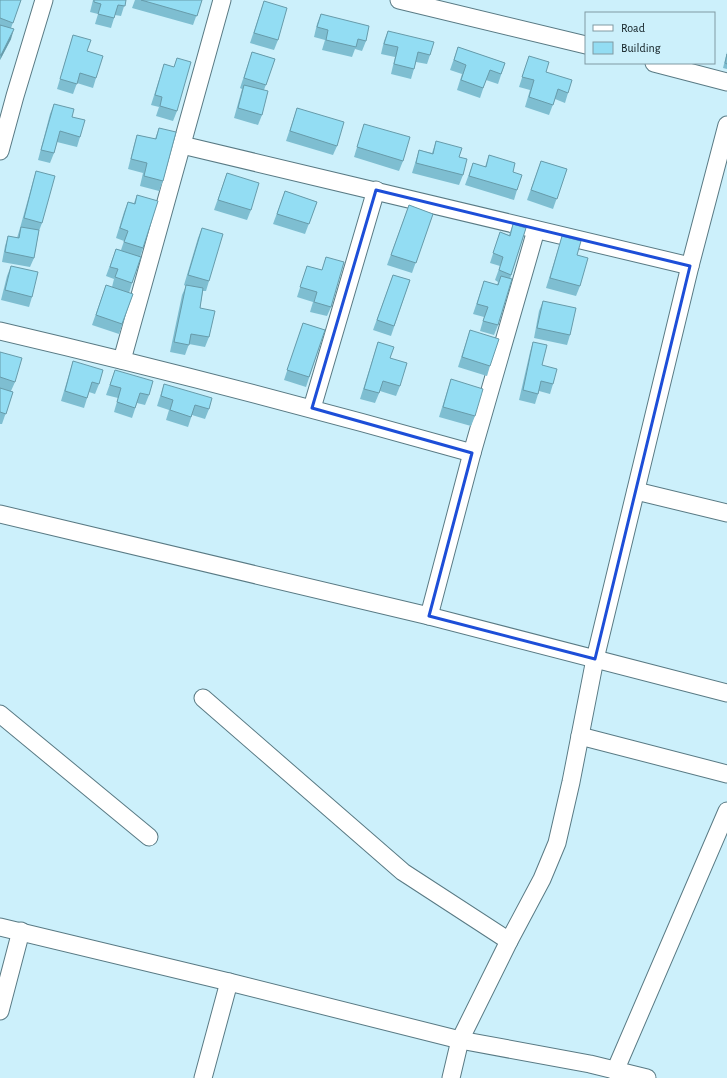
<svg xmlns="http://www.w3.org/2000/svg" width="727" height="1078" font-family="'Alegreya Sans',sans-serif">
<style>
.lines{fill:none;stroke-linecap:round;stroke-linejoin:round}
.street-casing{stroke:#597a84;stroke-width:19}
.street{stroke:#fff;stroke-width:17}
.wall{fill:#7ebed1}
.shaded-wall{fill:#679baa}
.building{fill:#93ddf3;stroke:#679baa}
.marked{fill:none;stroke:#1d4ed8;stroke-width:3;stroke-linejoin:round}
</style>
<rect width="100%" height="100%" fill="#ccf0fb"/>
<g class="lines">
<defs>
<g id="street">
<path d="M399,0L586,45"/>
<path d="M654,63L727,82"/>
<path d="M182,145L690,266"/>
<path d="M0,151L15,96L44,0"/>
<path d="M0,331C158,368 316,409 472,453"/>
<path d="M122,360L222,0"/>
<path d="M312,408L376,190"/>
<path d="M636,491L727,513"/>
<path d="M0,514L429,616L727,693"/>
<path d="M429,616L472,453L536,230"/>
<path d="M203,698L403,872L509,941"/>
<path d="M0,714L149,837"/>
<path d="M580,736L727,774"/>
<path d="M0,927L229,982L460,1040L590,1064L647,1078"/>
<path d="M0,1011L21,931"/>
<path d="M615,1071L727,811"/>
<path d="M203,1078L229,982"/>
<path d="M451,1078L460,1040L509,941L542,879L557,843L571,782L595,659L690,266L727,125"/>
</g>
</defs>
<use href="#street" class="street-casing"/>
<use href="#street" class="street"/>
</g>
<g class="wall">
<path d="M0,0H21L11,28V39L0,60Z"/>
<path d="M93,0H126L121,16L115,15L111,28L95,24L98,14L90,12Z"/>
<path d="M135,0H202L193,25L132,8Z"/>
<path d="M264,1L278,40L274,50L250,43Z"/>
<path d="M321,14L366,41L362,51L355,49L352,57L322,50L325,40L314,37L317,24Z"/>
<path d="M388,31L430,55L427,64L416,62L411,79L391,74L395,57L381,54L384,41Z"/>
<path d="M73,35L87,51L96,78L93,88L77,83L73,94L57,89L70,45Z"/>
<path d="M458,47L505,63L498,84L486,80L480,98L457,90L462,74L450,70Z"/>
<path d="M252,52L275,59L264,90L262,115L258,125L234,118L242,89L240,88Z"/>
<path d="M727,52V69L723,68Z"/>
<path d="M529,56L568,93L565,103L555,99L549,115L525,107L530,90L519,87Z"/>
<path d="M177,58V111L173,121L156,116L159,107L151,105L164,64L174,67Z"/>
<path d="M54,104L72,117L80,137L77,147L57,142L54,153L50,163L38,160L50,114Z"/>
<path d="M297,108L337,146L333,155L286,141Z"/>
<path d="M364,124L403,161L399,171L354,157Z"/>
<path d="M159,128L163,181L159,191L140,186L143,173L128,169L134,145L137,135L155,139Z"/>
<path d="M436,141L459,157L463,175L459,185L412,173L416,160L419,150L432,153Z"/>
<path d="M489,155L513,172L517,190L514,200L465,185L473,163L485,167Z"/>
<path d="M541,161L567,169L553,209L527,200Z"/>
<path d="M36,171L42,223L39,231L34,258L30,267L2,262L5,246L8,236L17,238L20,228L33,181Z"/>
<path d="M227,173L251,210L247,220L214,210Z"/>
<path d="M285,191L317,202L305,234L273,224Z"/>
<path d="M137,195L143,248L129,293L133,294L119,334L92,325L106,285L112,287L114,279L106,276L116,249L121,250L124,241L116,238L124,212L128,202L134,203Z"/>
<path d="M409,205L433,214L412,273L387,265Z"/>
<path d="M513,224L526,228L510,279L498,325L494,335L480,331L484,317L473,314L484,281L497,285L498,282L495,280L500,266L490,263L500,232L509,235Z"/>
<path d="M202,228L209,281L206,291H203L200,308L209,337L205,347L189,344L185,355L170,352L182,295L186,286L184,285L198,238Z"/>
<path d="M562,236L577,255L580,286L576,296L546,288L559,246Z"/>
<path d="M326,257L331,307L327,316L310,312L313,302L297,297L307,266L322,270Z"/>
<path d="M11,266L32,297L29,307L1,300L7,276Z"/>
<path d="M393,275L410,280L391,336L373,330Z"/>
<path d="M543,301L570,335L567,345L534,338L539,311Z"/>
<path d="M303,323L325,330L306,387L284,380Z"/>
<path d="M470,330L490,366L487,376L458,367Z"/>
<path d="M378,342L390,358L400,386L396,396L380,391L375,403L360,399Z"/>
<path d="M533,342L542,365L553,384L550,394L539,391L535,404L519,400L530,352Z"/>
<path d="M0,352L15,382L11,391L13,392L2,424H0Z"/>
<path d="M73,361L99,384L95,394L89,392L84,408L61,401Z"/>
<path d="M115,370L149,395L145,405L137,403L132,418L114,412L118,398L106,395Z"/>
<path d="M451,379L475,416L471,426L439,417Z"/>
<path d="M164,384L209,409L205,419L192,415L188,427L166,420L169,410L157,406Z"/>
</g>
<path class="shaded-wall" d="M14,29L11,39L0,60L1,55Z"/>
<g class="building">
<path d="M0,0H21L13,23L0,18Z"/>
<path d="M94,0H126L125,6L118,5L114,18L98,14L101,4L94,2Z"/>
<path d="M141,0H202L197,16Z"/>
<path d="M264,1L287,8L278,40L254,33Z"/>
<path d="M321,14L369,26L366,41L358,39L356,47L326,40L328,30L317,27Z"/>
<path d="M0,25L14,29L1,55H0Z"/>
<path d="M388,31L434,42L430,55L418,52L414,69L394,64L398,47L384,44Z"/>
<path d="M73,35L91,40L87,51L103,56L96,78L80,73L77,84L60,79Z"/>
<path d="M458,47L505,63L501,74L490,70L483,88L461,80L466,65L454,60Z"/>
<path d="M252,52L275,59L266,85L244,78Z"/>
<path d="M727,54V64L725,63Z"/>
<path d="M529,56L549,62L546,72L572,80L568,93L558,89L553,105L529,97L534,80L522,77Z"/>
<path d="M177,58L191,62L177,111L160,106L162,97L155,95L164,64L174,67Z"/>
<path d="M244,85L268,91L262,115L238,108Z"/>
<path d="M54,104L74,109L72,117L85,120L80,137L60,131L54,153L41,150Z"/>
<path d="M297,108L344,122L337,146L290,131Z"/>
<path d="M364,124L410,137L403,161L357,147Z"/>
<path d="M159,128L176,132L163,181L144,176L147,163L131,159L137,135L156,139Z"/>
<path d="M436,141L462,148L459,157L467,159L463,175L416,163L419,150L433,154Z"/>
<path d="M489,155L515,163L513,172L522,175L517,190L469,176L473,163L486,167Z"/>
<path d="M541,161L567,169L557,199L531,190Z"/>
<path d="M36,171L55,176L42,223L24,218Z"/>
<path d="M227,173L259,183L251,210L218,200Z"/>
<path d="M285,191L317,202L309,224L277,214Z"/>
<path d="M137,195L158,201L143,248L124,242L128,231L120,228L128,202L135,204Z"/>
<path d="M409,205L433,214L416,263L391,255Z"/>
<path d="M513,224L526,228L511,275L499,270L503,257L493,253L500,232L510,236Z"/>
<path d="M21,227L39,230L34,258L5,252L8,236L19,238Z"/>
<path d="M202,228L223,234L209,281L188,275Z"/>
<path d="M562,236L581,241L577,255L588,258L580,286L550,278Z"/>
<path d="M116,249L141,257L132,283L115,277L118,269L110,267Z"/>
<path d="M326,257L344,262L331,307L314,302L317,292L300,287L307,266L322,270Z"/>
<path d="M11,266L38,272L32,297L5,290Z"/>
<path d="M393,275L410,280L394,326L377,320Z"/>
<path d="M501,276L512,279L498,325L483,321L488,307L477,304L484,281L498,285Z"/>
<path d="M106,285L133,294L122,324L96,315Z"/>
<path d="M186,285L203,288L200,308L215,311L209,337L191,334L189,345L174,342Z"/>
<path d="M543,301L576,308L570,335L537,328Z"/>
<path d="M303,323L325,330L309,377L287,370Z"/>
<path d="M470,330L499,339L490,366L462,357Z"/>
<path d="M378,342L394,347L390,358L407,363L400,386L383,381L379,393L364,389Z"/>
<path d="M533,342L547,345L542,365L557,369L553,384L541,381L538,394L523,390Z"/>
<path d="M0,352L22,358L15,382L0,377Z"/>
<path d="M73,361L103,370L99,384L92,382L87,398L65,391Z"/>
<path d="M115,370L153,381L149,395L140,393L135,408L117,402L121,388L110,385Z"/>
<path d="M451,379L483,389L475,416L443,407Z"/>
<path d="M164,384L212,398L209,409L195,405L191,417L170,410L173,400L161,396Z"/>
<path d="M0,388L13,392L6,414L0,412Z"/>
</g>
<path class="marked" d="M376,190L690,266L595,659L429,616L472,453L312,408Z"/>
<rect x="585" y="12" width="130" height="52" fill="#ccf0fb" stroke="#809aa3"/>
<rect x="593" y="25" width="20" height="6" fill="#ffffff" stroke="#809aa3"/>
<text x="621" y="32" font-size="12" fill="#0d1a1e">Road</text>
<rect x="593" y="42" width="20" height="12" fill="#93ddf3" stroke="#809aa3"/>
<text x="621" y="52" font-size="12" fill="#0d1a1e">Building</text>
</svg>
